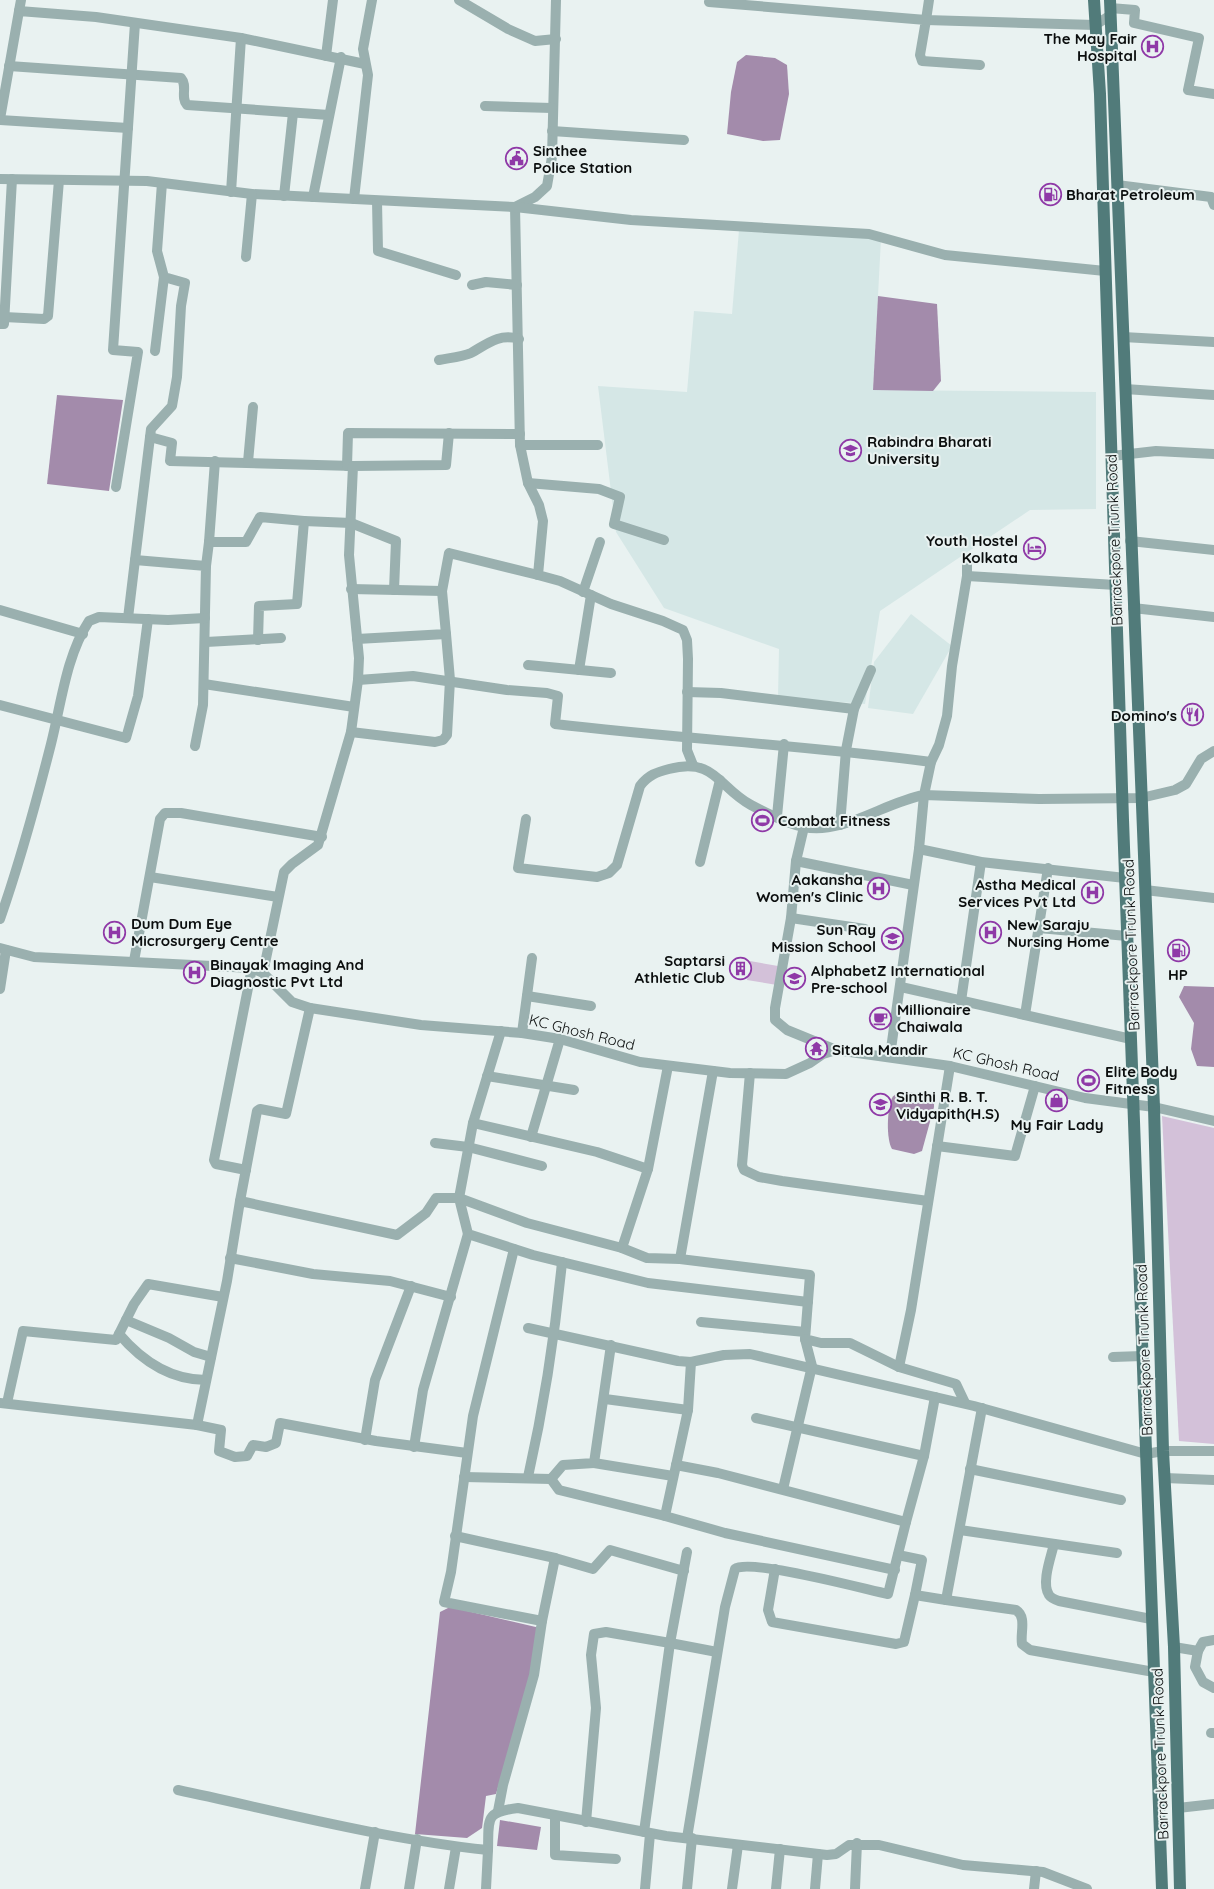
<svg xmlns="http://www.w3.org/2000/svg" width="1214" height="1889" font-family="Quicksand,sans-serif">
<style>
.built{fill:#d5e7e6}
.green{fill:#d3c1d9}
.water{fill:#a38bab}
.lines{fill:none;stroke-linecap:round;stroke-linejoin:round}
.minor{stroke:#9ab0af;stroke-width:10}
.major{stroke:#517b7a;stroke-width:12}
.labels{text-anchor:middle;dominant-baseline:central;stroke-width:4;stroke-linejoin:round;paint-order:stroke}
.poi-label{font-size:15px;font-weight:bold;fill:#0b0e0e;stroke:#e9f2f1;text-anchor:start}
.street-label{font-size:15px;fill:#0b0e0e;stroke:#e9f2f1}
</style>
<rect width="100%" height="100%" fill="#e9f2f1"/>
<g class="built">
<path d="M739,230L881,239L873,390L1096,392V509L1030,510L880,611L865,704L778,697L779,649L664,608L616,532L598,386L687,392L694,311L732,314Z"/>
<path d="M911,614L952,646L913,714L868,708L874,662Z"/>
</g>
<g class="green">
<path d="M750,961L778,966L777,985L747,980Z"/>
<path d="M1162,1116L1214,1128V1444L1179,1441Z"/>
</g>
<g class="water">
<path d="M746,55L775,58L787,65L789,94L780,140L763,141L727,134L731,92L737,62Z"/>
<path d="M878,296L937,304L941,381L933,391L873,390Z"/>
<path d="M57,395L123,400L109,491L47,484Z"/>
<path d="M1184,986L1214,987V1067L1197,1066L1191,1049L1194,1023L1179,997Z"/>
<path d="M905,1091L928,1096L934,1099V1107L922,1151L914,1154L892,1149C886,1139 887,1109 892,1098C895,1093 900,1092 905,1091Z"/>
<path d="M450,1607L540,1628L536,1662L496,1794L486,1796L482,1828L467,1838L415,1834L440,1612Z"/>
<path d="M500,1820L541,1827L537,1850L497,1846Z"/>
</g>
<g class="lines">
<g class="minor">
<path d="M459,0L508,29L535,41L556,39"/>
<path d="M556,0L552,157L547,186L535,197L515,207L520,445L528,483L539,505L543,521L538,575L560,581L611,604L663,621L683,630L687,640L688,659L687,750L693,765"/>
<path d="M929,0L926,20L1095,25L1111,15"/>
<path d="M709,2L926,20L920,55L922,61L980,65"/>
<path d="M1110,8L1135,10L1134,23L1199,38L1188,90L1214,94"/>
<path d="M19,11L21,0"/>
<path d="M326,56L333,0"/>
<path d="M9,66L181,78C188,86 180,97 187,105L329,115"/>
<path d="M485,106L552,108"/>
<path d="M0,119L19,11L96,17L241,38"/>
<path d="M0,120L128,128"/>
<path d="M552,131L684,140"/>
<path d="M0,179L147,181L252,194L515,207L631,220L869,234L945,255L1105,271"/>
<path d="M162,183L157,251L164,277L185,283L181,306L177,377L172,406L151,429L135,560L206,566L203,705L195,746"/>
<path d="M1117,185L1211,197L1214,205"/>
<path d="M231,192L241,38L365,64"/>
<path d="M284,196L293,113"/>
<path d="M313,197L341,57"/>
<path d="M354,199L368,75L363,49L372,0"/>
<path d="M377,201L378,251L456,275"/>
<path d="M246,257L252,194"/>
<path d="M472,285L486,282L517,285"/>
<path d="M4,317L44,319L48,316L59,180"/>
<path d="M0,324H4L12,179"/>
<path d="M1123,337L1214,342"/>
<path d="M155,351L164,277"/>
<path d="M439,360C449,358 462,357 471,353C487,344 499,333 519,339"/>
<path d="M1125,389L1214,395"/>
<path d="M150,437L172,443L170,461L353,466"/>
<path d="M520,445H598"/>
<path d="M1112,456L1156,451L1214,454"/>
<path d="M248,462L253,407"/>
<path d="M347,466L348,433L520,434"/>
<path d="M528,483L599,489L620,497L614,524L664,540"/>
<path d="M116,487L138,352L113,350L135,23"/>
<path d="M304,521L351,523L396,541L394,590"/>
<path d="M1130,541L1214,550"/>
<path d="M209,542L215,461"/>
<path d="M206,566L209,542H246L260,517L304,521L297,604L259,606L258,640"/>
<path d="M967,576L1116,585"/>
<path d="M351,589L442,591"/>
<path d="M583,592L600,542"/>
<path d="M1133,608L1214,617"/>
<path d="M0,610L83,634"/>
<path d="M128,618L135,560"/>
<path d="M357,639L446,634L442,591L449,553L538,575"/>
<path d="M206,642L281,638"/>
<path d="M528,665L611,673"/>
<path d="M579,670L591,595"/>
<path d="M358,680L413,676L507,690L547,693L558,696L555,724C680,739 806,745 931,762"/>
<path d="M204,684L354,707"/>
<path d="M687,692L721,693L854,709"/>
<path d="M0,705L126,738L138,696L148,619"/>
<path d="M351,732L435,742L443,740L447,735L450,680L446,634"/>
<path d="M777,816L784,744"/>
<path d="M526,819L518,868L597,877L609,873L617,865L640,786C648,775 657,772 669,769C715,757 718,787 751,805C766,813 787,824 804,827C843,835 885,802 924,795L931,762L939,745L947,716L952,666L967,576V562"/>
<path d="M840,825L846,750L854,709L871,670"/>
<path d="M804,827L796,861L913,885"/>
<path d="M919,849L981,862L1125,878"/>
<path d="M796,861L791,918L775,1008V1020L787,1030L836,1050"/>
<path d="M700,862L720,780"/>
<path d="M150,877L278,897"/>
<path d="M1145,890L1214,898"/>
<path d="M791,918L865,929"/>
<path d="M0,919C20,862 36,803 51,744C61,705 66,656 89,621L99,617L168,620L205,618"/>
<path d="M1039,928L1127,936"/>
<path d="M0,948L34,957L252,968L263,973L292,1002L310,1008L421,1025L522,1033L560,1039L640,1062L730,1073L786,1074L810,1063L823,1054L836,1050L950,1066L1085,1098L1154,1107L1214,1121"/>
<path d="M134,961L160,819L165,813H181L322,837"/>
<path d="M263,973L284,872L292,864L318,845L351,732L358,680L359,658L349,555L353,466L446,465L449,433"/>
<path d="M901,987L1131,1039"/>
<path d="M0,989L6,950"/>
<path d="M527,996L591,1006"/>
<path d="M961,1001L981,862"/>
<path d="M1025,1015L1048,868"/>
<path d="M522,1033L532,958"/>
<path d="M890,1056L919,849L924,795L1039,799L1141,798L1175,790L1186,784L1201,759L1214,751"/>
<path d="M750,1073L742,1165L744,1170L759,1177L782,1181L928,1201"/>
<path d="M487,1076L574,1090"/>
<path d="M473,1123L501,1031"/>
<path d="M531,1137L560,1039"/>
<path d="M435,1143L468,1147L542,1166"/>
<path d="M937,1146L1015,1156L1035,1086"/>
<path d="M246,1170L216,1164L214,1160L252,968"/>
<path d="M459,1198L468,1234L533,1255L648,1283L808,1302"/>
<path d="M459,1198L527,1223L622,1248L648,1169"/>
<path d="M240,1201L257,1111L260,1109L286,1114L310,1008"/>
<path d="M622,1248L647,1258L680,1259L713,1071"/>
<path d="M230,1258L313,1274L390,1281L451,1297"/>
<path d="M680,1259L810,1275L805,1339L821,1343H850L899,1367L956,1384L965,1403"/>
<path d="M126,1320L169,1338L194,1352L211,1357"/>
<path d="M701,1322L805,1332"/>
<path d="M528,1328L678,1361L691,1362L724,1355L750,1354L974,1406L1146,1454L1163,1451H1214"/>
<path d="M119,1334C142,1361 170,1380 206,1380"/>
<path d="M1113,1357L1142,1356"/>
<path d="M691,1362L688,1410L665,1516L725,1533L895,1570"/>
<path d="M899,1367L911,1310L950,1066"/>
<path d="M605,1399L688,1410"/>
<path d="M0,1403L197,1425L227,1281L240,1201L397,1235L426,1213L436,1198H459L473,1123L597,1152L648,1169L668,1066"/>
<path d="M7,1403L23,1331L116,1340L134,1304L148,1284L223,1297"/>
<path d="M756,1418L924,1456"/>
<path d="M197,1425L221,1430L219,1451L235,1457L247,1456L253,1445L266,1447L276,1443L280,1423L376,1441L467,1453"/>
<path d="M365,1440L375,1380L411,1286"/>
<path d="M414,1447L423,1390L468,1234"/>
<path d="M594,1463L673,1476"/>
<path d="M676,1465L718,1473L906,1522L924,1456L935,1397"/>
<path d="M970,1469L1121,1500"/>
<path d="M464,1477L551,1479L563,1465L594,1463L611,1345"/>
<path d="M528,1477C544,1406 555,1335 562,1262"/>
<path d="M1165,1478L1214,1480"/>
<path d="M551,1479L559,1490L665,1516"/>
<path d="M783,1489L812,1366L805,1339"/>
<path d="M960,1530L1117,1553"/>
<path d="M455,1536L555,1558L593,1569L610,1550L684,1571"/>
<path d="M1054,1544C1051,1557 1041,1583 1049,1595C1051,1598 1056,1600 1059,1601L1151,1619"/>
<path d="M898,1555L922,1560L915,1595"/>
<path d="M775,1569L768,1610L772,1622L896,1644L904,1642L915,1595L946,1600L982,1408"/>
<path d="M946,1600L1016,1610C1027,1617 1020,1633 1022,1644L1030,1650L1154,1672"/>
<path d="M542,1621L555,1558"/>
<path d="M1174,1647L1198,1651L1203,1642L1214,1640"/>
<path d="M1198,1651L1195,1667L1203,1682L1214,1688"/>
<path d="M1211,1733H1214"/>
<path d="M178,1790C281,1812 384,1839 488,1850C489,1819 484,1812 518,1808L666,1836L827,1855L836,1854L849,1845H879L963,1865L1043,1872L1087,1889"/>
<path d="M1178,1808L1214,1804"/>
<path d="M498,1811L503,1785L534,1675L542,1621L444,1602L451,1572L473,1416L514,1249"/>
<path d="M555,1816V1855L616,1859"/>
<path d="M586,1822L596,1708L591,1655L594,1634L606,1632L670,1643L687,1552"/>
<path d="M644,1832L670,1643L717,1652"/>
<path d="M687,1838L725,1607L735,1569C749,1558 864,1589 888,1594L906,1522"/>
<path d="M365,1889L375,1832"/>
<path d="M409,1889L417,1839"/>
<path d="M449,1889L456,1847"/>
<path d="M486,1889L488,1850"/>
<path d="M645,1889L650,1834"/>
<path d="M687,1889L692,1838"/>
<path d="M732,1889L738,1845"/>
<path d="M776,1889L780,1849"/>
<path d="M815,1889L818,1854"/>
<path d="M855,1889L857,1843"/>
<path d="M1034,1889L1036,1871"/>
</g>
<g class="major">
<path d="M1094,0L1100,94L1123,820L1162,1889"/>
<path d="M1110,0L1154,1107L1163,1451L1174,1647L1180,1889"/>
</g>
</g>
<defs>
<symbol id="hospital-ring" viewBox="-11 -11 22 22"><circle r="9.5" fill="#e9f2f1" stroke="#8f39a7" stroke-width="1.5"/><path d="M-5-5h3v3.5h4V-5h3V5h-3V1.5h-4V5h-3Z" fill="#8f39a7"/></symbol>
<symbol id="civic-ring" viewBox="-11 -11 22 22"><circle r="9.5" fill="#e9f2f1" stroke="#8f39a7" stroke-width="1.5"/><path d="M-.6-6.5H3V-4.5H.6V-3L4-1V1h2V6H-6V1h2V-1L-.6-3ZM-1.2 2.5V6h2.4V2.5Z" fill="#8f39a7"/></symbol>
<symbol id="fuel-ring" viewBox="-11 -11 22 22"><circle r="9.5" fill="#e9f2f1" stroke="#8f39a7" stroke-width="1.5"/><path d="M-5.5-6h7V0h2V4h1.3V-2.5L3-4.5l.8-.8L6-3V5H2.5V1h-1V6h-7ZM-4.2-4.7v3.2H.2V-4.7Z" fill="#8f39a7"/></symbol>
<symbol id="university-ring" viewBox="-11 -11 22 22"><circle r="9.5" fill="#e9f2f1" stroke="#8f39a7" stroke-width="1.5"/><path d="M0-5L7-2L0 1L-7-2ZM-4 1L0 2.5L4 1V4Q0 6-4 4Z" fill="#8f39a7"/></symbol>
<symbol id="hotel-ring" viewBox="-11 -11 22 22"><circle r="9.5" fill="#e9f2f1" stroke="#8f39a7" stroke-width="1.5"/><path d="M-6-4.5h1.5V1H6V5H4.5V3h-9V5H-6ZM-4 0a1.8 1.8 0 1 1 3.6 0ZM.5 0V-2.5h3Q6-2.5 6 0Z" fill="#8f39a7"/></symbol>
<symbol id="restaurant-ring" viewBox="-11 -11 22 22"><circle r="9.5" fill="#e9f2f1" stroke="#8f39a7" stroke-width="1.5"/><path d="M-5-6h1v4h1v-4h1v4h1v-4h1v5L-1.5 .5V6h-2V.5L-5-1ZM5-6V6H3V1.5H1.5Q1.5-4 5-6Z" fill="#8f39a7"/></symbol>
<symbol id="stadium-ring" viewBox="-11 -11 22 22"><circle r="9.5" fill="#e9f2f1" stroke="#8f39a7" stroke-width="1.5"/><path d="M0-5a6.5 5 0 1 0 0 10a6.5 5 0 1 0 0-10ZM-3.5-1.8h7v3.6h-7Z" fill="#8f39a7"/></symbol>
<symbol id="school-ring" viewBox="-11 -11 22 22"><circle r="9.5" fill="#e9f2f1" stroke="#8f39a7" stroke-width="1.5"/><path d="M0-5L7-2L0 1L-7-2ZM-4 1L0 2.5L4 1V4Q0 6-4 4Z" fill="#8f39a7"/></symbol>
<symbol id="building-ring" viewBox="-11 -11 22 22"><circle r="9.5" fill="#e9f2f1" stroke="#8f39a7" stroke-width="1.5"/><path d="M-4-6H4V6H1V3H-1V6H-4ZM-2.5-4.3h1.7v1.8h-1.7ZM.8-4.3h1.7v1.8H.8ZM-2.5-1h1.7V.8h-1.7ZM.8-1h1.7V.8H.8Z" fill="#8f39a7"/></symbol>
<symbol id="cafe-ring" viewBox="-11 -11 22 22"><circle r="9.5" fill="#e9f2f1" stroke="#8f39a7" stroke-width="1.5"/><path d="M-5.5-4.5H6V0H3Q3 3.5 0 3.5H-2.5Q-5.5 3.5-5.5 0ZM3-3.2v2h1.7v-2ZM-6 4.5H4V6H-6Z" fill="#8f39a7"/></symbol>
<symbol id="temple-ring" viewBox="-11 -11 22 22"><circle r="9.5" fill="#e9f2f1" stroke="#8f39a7" stroke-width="1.5"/><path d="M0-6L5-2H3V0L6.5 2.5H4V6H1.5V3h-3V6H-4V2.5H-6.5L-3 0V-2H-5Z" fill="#8f39a7"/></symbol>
<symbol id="shop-ring" viewBox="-11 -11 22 22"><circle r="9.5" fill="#e9f2f1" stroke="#8f39a7" stroke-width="1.5"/><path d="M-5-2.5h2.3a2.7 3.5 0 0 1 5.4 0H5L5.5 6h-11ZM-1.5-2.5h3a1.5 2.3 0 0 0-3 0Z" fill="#8f39a7"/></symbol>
</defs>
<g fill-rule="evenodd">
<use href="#hospital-ring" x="1140" y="34" width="25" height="25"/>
<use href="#civic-ring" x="504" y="146" width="25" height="25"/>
<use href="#fuel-ring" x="1038" y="182" width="25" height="25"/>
<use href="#university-ring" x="838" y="438" width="25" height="25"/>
<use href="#hotel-ring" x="1022" y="536" width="25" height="25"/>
<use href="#restaurant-ring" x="1180" y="702" width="25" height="25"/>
<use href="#stadium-ring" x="750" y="808" width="25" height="25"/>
<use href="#hospital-ring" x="866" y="876" width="25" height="25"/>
<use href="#hospital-ring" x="1080" y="880" width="25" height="25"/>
<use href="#hospital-ring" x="102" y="920" width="25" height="25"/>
<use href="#hospital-ring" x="978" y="920" width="25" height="25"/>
<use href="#school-ring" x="880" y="926" width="25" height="25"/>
<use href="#fuel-ring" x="1166" y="938" width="25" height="25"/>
<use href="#building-ring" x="728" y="956" width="25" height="25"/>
<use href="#hospital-ring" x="182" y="960" width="25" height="25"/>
<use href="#school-ring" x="782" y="966" width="25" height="25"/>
<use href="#cafe-ring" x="868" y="1006" width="25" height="25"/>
<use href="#temple-ring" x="804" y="1036" width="25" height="25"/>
<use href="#stadium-ring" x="1076" y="1068" width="25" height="25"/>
<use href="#shop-ring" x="1044" y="1088" width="25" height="25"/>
<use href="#school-ring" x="868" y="1092" width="25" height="25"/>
</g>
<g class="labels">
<g class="poi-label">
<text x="1137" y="38" text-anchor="end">The May Fair<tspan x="1137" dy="17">Hospital</tspan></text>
<text x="533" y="150">Sinthee<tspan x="533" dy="17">Police Station</tspan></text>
<text x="1066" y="194">Bharat Petroleum</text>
<text x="867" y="441">Rabindra Bharati<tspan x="867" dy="17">University</tspan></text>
<text x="1018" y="540" text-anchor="end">Youth Hostel<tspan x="1018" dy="17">Kolkata</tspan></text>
<text x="1177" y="715" text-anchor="end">Domino's</text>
<text x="778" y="820">Combat Fitness</text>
<text x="863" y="879" text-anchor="end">Aakansha<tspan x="863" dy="17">Women's Clinic</tspan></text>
<text x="1076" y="884" text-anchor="end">Astha Medical<tspan x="1076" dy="17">Services Pvt Ltd</tspan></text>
<text x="131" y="923">Dum Dum Eye<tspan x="131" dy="17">Microsurgery Centre</tspan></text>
<text x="1007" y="924">New Saraju<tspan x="1007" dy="17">Nursing Home</tspan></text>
<text x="876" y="929" text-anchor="end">Sun Ray<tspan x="876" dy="17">Mission School</tspan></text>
<text x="725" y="960" text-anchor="end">Saptarsi<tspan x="725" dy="17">Athletic Club</tspan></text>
<text x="210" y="964">Binayak Imaging And<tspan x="210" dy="17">Diagnostic Pvt Ltd</tspan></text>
<text x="811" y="970">AlphabetZ International<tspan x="811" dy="17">Pre-school</tspan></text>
<text x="1178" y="974" text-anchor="middle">HP</text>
<text x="897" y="1009">Millionaire<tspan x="897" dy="17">Chaiwala</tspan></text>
<text x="832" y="1049">Sitala Mandir</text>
<text x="1105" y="1071">Elite Body<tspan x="1105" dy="17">Fitness</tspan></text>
<text x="896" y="1096">Sinthi R. B. T.<tspan x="896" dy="17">Vidyapith(H.S)</tspan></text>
<text x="1057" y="1124" text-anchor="middle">My Fair Lady</text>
</g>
<g class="street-label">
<text transform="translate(1114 540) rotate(-92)">Barrackpore Trunk Road</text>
<text transform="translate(1131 945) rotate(-92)">Barrackpore Trunk Road</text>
<text transform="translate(582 1032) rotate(14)">KC Ghosh Road</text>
<text transform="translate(1006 1064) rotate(13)">KC Ghosh Road</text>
<text transform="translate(1144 1350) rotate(-92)">Barrackpore Trunk Road</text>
<text transform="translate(1160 1754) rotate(-92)">Barrackpore Trunk Road</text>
</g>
</g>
</svg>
